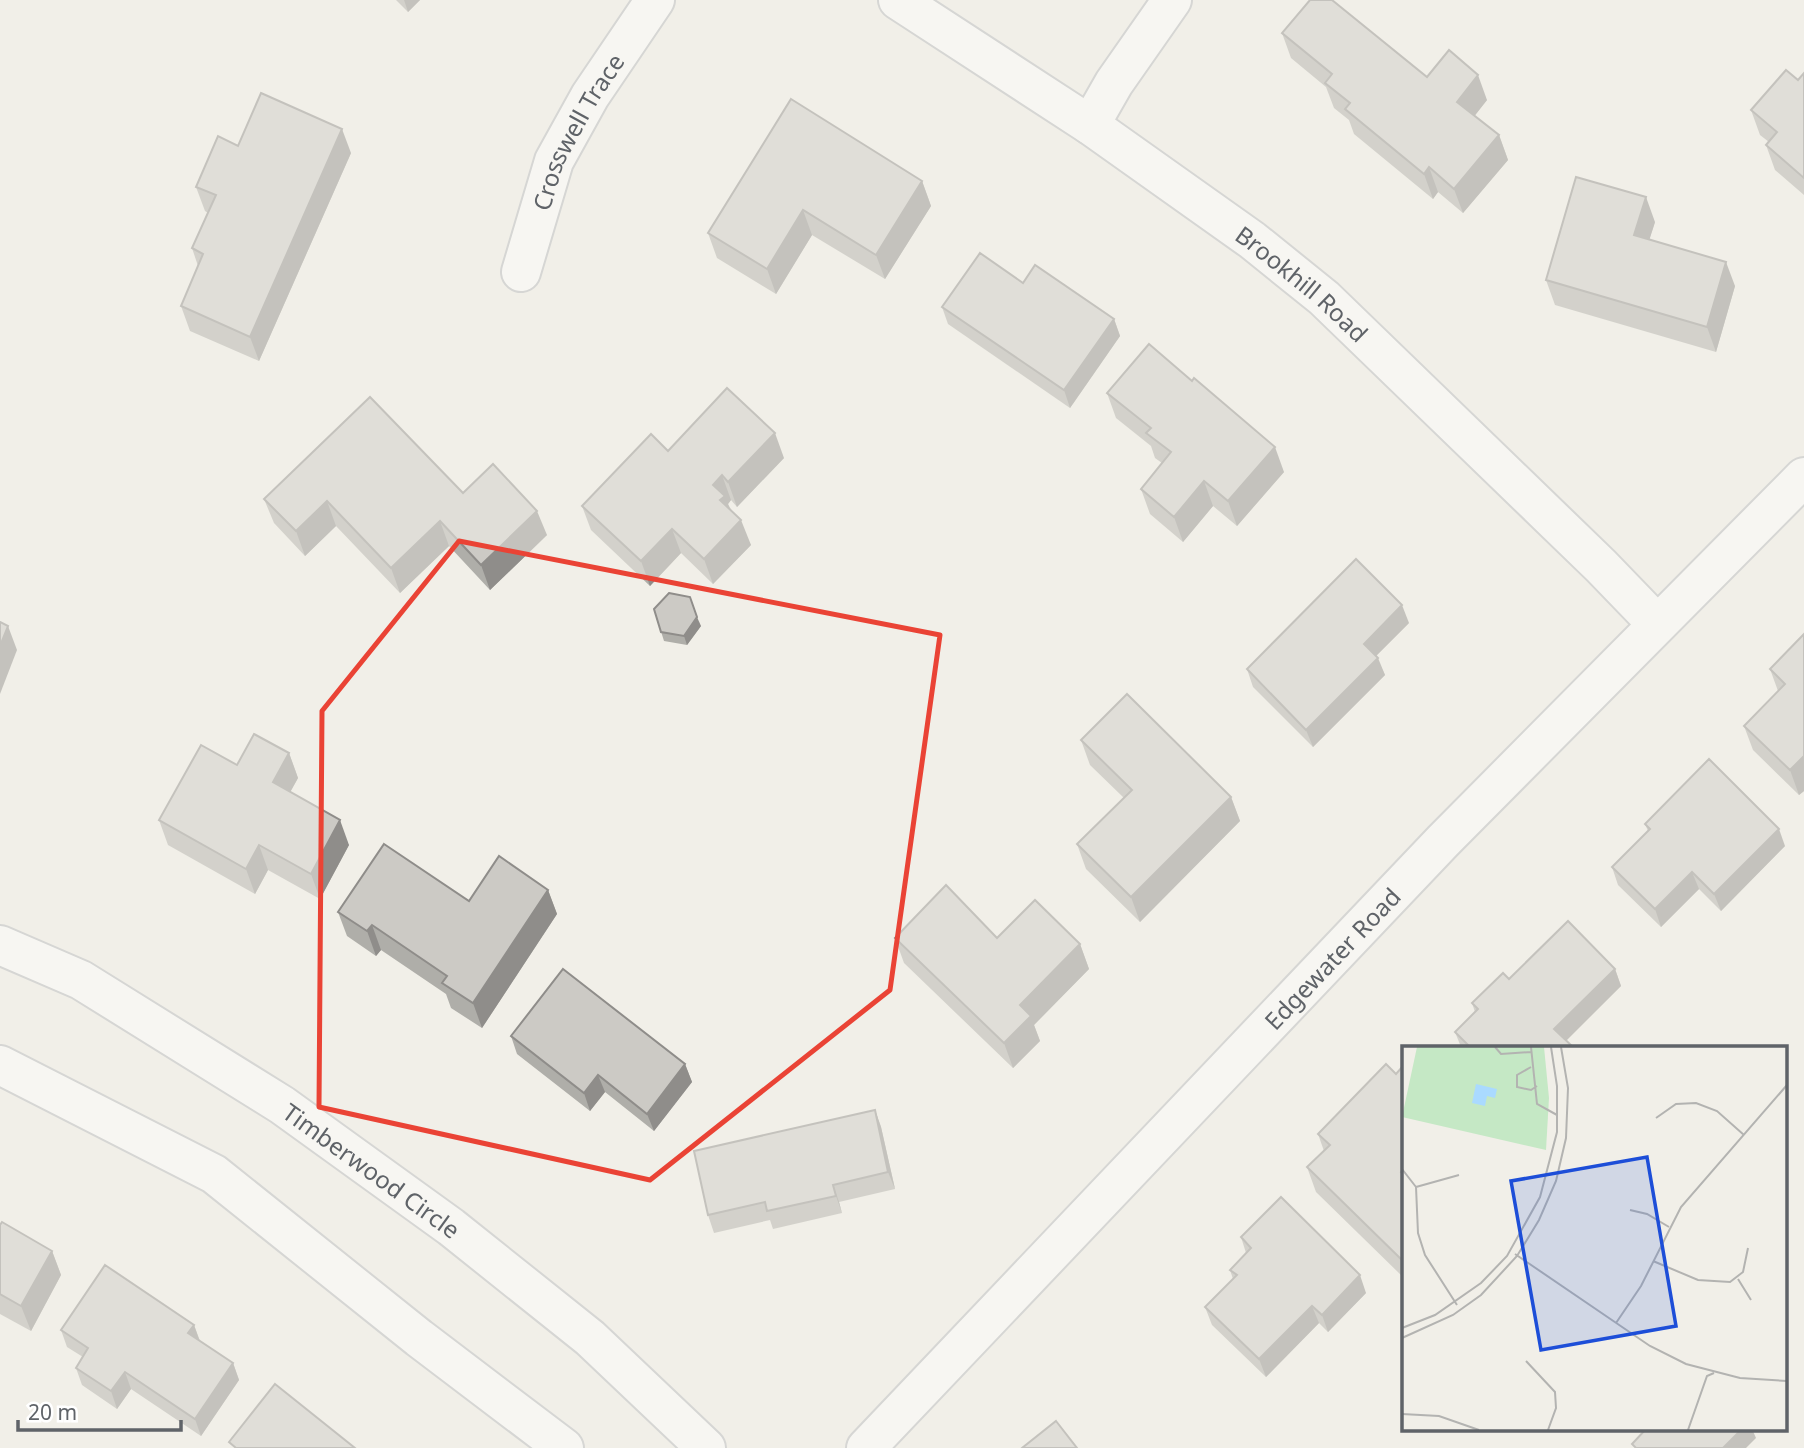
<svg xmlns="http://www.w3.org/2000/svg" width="1804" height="1448" font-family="'Noto Sans',sans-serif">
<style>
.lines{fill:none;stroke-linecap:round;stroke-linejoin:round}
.minor-casing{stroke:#b5b8bc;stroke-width:42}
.minor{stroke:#fff;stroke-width:38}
.wall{fill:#afaea9}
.shaded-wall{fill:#8f8d8a}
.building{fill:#cccac5;stroke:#8f8d8a;stroke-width:2}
.marked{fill:none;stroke:#ea4335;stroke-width:5;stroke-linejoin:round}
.labels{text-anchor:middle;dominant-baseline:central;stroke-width:5;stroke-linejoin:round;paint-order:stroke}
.street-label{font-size:24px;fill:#5f6368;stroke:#fff}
.inset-road{fill:none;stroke:#b3b3b1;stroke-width:2}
.view{fill:#1d4ed8;fill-opacity:0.15;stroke:#1d4ed8;stroke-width:3.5}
.inset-edge{fill:none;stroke:#5f6368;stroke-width:3.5}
</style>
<rect width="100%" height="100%" fill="#f1efe8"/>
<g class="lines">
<defs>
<g id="minor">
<path id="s1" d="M898,0L1090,125L1252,240L1324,298L1601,566L1657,624"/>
<path d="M1090,125L1114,83L1172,0"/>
<path id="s2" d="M521,272L554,161L590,96L655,0"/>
<path id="s3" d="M0,945L81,980L282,1105L451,1227L590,1338L706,1448"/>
<path d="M0,1065L214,1174L419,1338L564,1448"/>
<path id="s4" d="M866,1448L1443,841L1804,477"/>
</g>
</defs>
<use href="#minor" class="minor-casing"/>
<use href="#minor" class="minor"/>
</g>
<g class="wall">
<path d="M396,0H420L408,12Z"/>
<path d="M1282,33L1427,77L1487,100L1474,116L1499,135L1508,160L1463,213L1438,192L1433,199L1354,134L1349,120L1334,108L1326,87L1291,58Z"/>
<path d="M1804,73V195L1775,170L1766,145L1769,142L1760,135L1751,110L1798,80Z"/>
<path d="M238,146L351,153L259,361L190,331L181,306L198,266L192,248L208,213L205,211L196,187Z"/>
<path d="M922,181L931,206L885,279L812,235L776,294L717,258L708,233Z"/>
<path d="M1655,222L1649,240L1735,286L1716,352L1555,305L1546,280Z"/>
<path d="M1023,283L1114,319L1120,336L1070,408L948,324L942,307Z"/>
<path d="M1107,393L1284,472L1237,526L1213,506L1183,542L1150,514L1141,489L1162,463L1155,458L1151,446L1116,418Z"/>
<path d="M668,451L784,458L737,507L731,500L728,504L751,545L713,584L681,553L650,586L591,530L582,506Z"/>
<path d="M463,493L547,535L490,590L449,546L400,593L336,526L305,556L274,523L264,499Z"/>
<path d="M654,609L701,626L687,645L664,641Z"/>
<path d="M1409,623L1376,656L1385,675L1313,747L1253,687L1247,669Z"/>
<path d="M1804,634V791L1799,795L1753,750L1744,726L1778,691L1770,669Z"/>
<path d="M1081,740L1231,797L1240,821L1140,922L1086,869L1077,844L1124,798L1090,765Z"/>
<path d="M289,753L298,778L290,792L349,845L320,899L268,870L255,894L168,845L159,820L237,765Z"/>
<path d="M1645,824L1785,846L1721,911L1699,889L1661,927L1618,885L1612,867L1648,831Z"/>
<path d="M548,890L557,914L482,1028L451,1008L446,994L381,950L376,956L347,936L338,912L469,901Z"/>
<path d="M895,938H997L1080,944L1089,969L1034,1025L1040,1041L1013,1068L904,963Z"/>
<path d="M1615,969L1621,986L1566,1040L1573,1047H1461L1455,1032L1475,1012L1472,1003L1509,979Z"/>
<path d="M511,1036L685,1064L692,1082L654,1131L605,1092L590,1111L517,1054Z"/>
<path d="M1403,1066V1277L1316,1192L1307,1167L1324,1151L1318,1134L1396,1074Z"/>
<path d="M875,1110L881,1127L895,1189L839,1202L842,1213L773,1229L770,1220L714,1233L708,1215Z"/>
<path d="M0,1225L52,1251L61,1275L31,1331L0,1314Z"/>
<path d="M1241,1237L1366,1293L1328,1332L1319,1323L1266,1377L1212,1325L1205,1307L1233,1279L1230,1270L1246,1253Z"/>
<path d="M194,1325L200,1341L233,1363L239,1380L201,1436L131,1389L117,1409L82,1385L76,1368L83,1357L67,1347L61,1330Z"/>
</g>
<g class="shaded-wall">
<path d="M404,0H420L408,12Z"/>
<path d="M1478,75L1487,100L1466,127L1457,102Z"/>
<path d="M342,129L351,153L259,361L250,337Z"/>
<path d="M1499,135L1508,160L1463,213L1454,189Z"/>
<path d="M1429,167L1438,192L1433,199L1424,174Z"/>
<path d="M922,181L931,206L885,279L876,255Z"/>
<path d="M1646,197L1655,222L1643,260L1634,235Z"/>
<path d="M803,210L812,235L776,294L767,269Z"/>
<path d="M1726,262L1735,286L1716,352L1707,327Z"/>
<path d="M1114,319L1120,336L1070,408L1064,390Z"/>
<path d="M775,433L784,458L737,507L728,482Z"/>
<path d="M1275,447L1284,472L1237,526L1228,501Z"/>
<path d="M722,475L731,500L728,504L734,521L729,524L713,485Z"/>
<path d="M1204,481L1213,506L1183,542L1174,517Z"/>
<path d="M327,501L336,526L305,556L296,531Z"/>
<path d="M537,511L547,535L490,590L481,565Z"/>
<path d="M741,520L751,545L713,584L704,559Z"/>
<path d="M440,521L449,546L400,593L391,568Z"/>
<path d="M672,529L681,553L650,586L641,561Z"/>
<path d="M1402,605L1409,623L1371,661L1364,644Z"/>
<path d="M697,617L701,626L687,645L684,636Z"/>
<path d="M8,626L17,650L0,694V646Z"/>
<path d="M1378,658L1385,675L1313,747L1306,730Z"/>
<path d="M289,753L298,778L282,807L273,782Z"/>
<path d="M1804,756V791L1799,795L1790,770Z"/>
<path d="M1231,797L1240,821L1140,922L1131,897Z"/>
<path d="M340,820L349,845L320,899L311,874Z"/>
<path d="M1779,829L1785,846L1721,911L1714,894Z"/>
<path d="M259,845L268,870L255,894L246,869Z"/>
<path d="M1692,872L1699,889L1661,927L1655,909Z"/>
<path d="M548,890L557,914L482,1028L473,1003Z"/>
<path d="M372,925L381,950L376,956L367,931Z"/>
<path d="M1080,944L1089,969L1034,1025L1040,1041L1013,1068L1004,1043L1020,1005Z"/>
<path d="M1615,969L1621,986L1561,1046L1554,1029Z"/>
<path d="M685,1064L692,1082L654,1131L647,1114Z"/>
<path d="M598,1075L605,1092L590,1111L584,1093Z"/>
<path d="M875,1110L881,1127L895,1189L888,1172Z"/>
<path d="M833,1185L839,1202L842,1213L836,1196Z"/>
<path d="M52,1251L61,1275L31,1331L21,1306Z"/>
<path d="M1360,1275L1366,1293L1328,1332L1322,1315Z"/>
<path d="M1312,1306L1319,1323L1266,1377L1259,1359Z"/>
<path d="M194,1325L200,1342L188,1333Z"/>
<path d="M233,1363L239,1380L201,1436L195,1419Z"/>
<path d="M125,1372L131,1389L117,1409L111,1391Z"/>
<path d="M1742,1429H1752L1756,1438L1746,1448H1723Z"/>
</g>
<g class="building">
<path d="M1310,0H1332L1427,77L1449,50L1478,75L1457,102L1499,135L1454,189L1429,167L1424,174L1345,109L1350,103L1325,83L1332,74L1282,33Z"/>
<path d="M1786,70L1798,80L1804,73V178L1766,145L1777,132L1751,110Z"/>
<path d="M261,93L342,129L250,337L181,306L203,254L192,248L216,195L196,187L218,136L238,146Z"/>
<path d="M791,99L922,181L876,255L803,210L767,269L708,233Z"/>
<path d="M1576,177L1646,197L1634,235L1726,262L1707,327L1546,280Z"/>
<path d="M980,253L1023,283L1035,265L1114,319L1064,390L942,307Z"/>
<path d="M1149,344L1192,381L1194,378L1275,447L1228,501L1204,481L1174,517L1141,489L1171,452L1146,433L1151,428L1107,393Z"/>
<path d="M727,388L775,433L728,482L722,475L713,485L725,496L720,500L741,520L704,559L672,529L641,561L582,506L651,434L668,451Z"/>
<path d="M370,397L463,493L493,464L537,511L481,565L440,521L391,568L327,501L296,531L264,499Z"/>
<path d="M1356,559L1402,605L1364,644L1378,658L1306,730L1247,669Z"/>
<path d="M669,593L690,597L697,617L684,636L661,632L654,609Z"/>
<path d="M0,622L8,626L0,646Z"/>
<path d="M1804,634V756L1790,770L1744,726L1785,684L1770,669Z"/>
<path d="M1127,694L1231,797L1131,897L1077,844L1132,790L1081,740Z"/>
<path d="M254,734L289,753L273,782L340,820L311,874L259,845L246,869L159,820L201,745L237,765Z"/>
<path d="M1709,759L1779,829L1714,894L1692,872L1655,909L1612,867L1650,829L1645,824Z"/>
<path d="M384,844L469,901L499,856L548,890L473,1003L442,983L447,976L372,925L367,931L338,912Z"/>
<path d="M946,885L997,938L1035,900L1080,944L1020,1005L1031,1016L1004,1043L895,938Z"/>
<path d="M1568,921L1615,969L1554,1029L1573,1047H1470L1455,1032L1478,1009L1472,1003L1503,973L1509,979Z"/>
<path d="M563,969L685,1064L647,1114L598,1075L584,1093L511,1036Z"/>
<path d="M1386,1064L1396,1074L1403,1066V1169L1401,1172L1403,1174V1261L1307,1167L1330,1145L1318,1134Z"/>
<path d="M875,1110L888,1172L833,1185L836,1196L767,1211L765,1202L708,1215L694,1151Z"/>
<path d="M1281,1197L1360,1275L1322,1315L1312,1306L1259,1359L1205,1307L1237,1275L1230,1270L1251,1248L1241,1237Z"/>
<path d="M2,1222L52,1251L21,1306L0,1294V1225Z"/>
<path d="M105,1265L194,1325L188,1333L233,1363L195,1419L125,1372L111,1391L76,1368L88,1348L61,1330Z"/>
<path d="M275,1384L355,1448H236L229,1442Z"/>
<path d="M1056,1421L1077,1448H1022Z"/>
<path d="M1646,1429H1742L1723,1448H1636L1632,1444Z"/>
</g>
<path d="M0 0H1804V1448H0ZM459,541L940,635L890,990L650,1180L319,1107L322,711Z" fill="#f1efe8" fill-opacity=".55" fill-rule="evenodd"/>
<path class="marked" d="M459,541L940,635L890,990L650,1180L319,1107L322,711Z"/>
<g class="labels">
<g class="street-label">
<text stroke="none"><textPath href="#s2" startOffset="152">Crosswell Trace</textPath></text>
<text stroke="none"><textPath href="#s1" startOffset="494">Brookhill Road</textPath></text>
<text stroke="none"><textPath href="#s4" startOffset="676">Edgewater Road</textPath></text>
<text stroke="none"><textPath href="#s3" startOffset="436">Timberwood Circle</textPath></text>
</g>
</g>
<g transform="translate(1402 1046)">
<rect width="385" height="385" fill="#f1efe8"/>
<path d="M15,1H142L147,52L144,104L0,71Z" fill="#c5e8c5"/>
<path d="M74,38L95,43L93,52L85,50L83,60L70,57Z" fill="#aadaff"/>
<path class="inset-road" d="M93,1L99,8L129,6M129,1L135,58L155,69M129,21L115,29V41L129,44L135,40M254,72L274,58L294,57L315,65L342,89M0,123L14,141L16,187L23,209L55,259M14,141L57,129M228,164L245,168L267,181M113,208L248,300L284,318L338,332L385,335M251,215L296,234L328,236L341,226L346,202M336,233L349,254M214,277L239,240L279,161L385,39M0,282L33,269L79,237L105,210L138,151L155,86V40L149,1M0,292L51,269L79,249L115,210L137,174L154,135L164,92L166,42L159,1M124,315L153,346L154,362L146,384M0,368L37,370L77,384M286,384L305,330L312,327"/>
<path class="view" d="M245,111L274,280L139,304L109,135Z"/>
<rect width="385" height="385" class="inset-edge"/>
</g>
<path d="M18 1420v10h163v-10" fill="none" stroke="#5f6368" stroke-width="3.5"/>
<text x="28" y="1420" font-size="21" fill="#5f6368" stroke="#ffffff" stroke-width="5" paint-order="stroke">20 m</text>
</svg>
